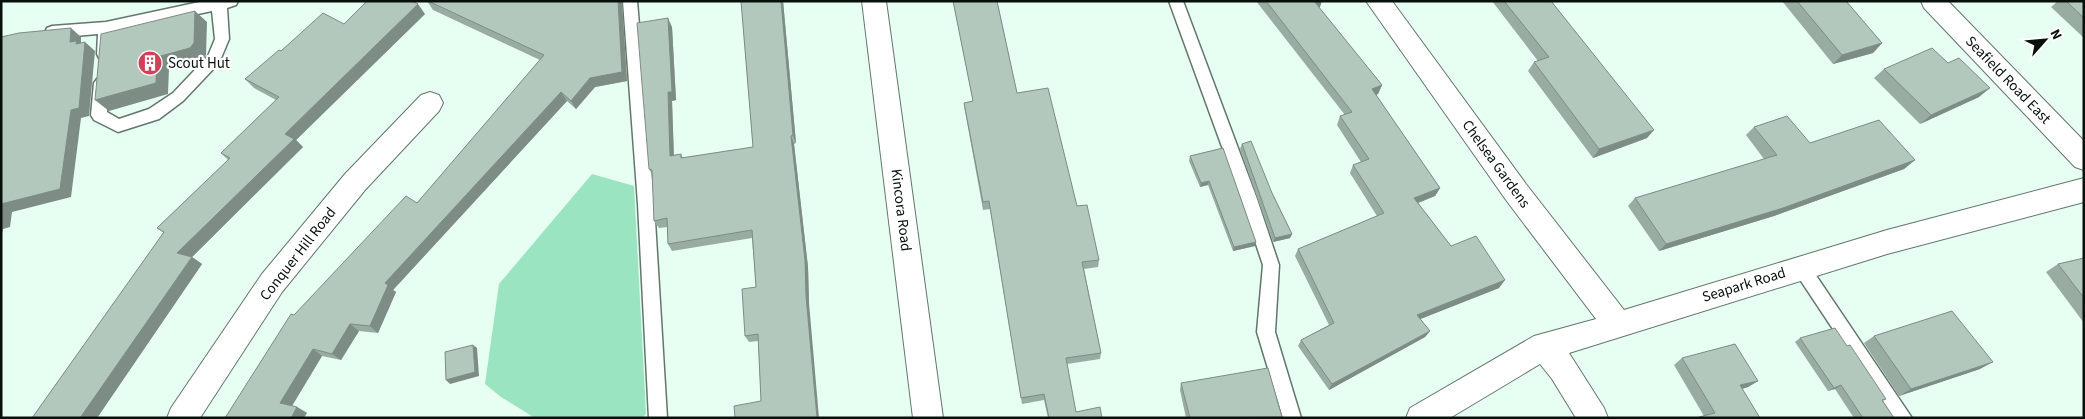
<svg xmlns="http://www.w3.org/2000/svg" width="2085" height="419" font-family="'Source Sans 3',sans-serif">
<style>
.green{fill:#9be4c1}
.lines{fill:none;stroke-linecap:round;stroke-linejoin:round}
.lane-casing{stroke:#62766c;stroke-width:3}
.street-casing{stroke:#62766c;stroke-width:2}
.secondary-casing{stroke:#62766c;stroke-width:2}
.lane{fill:#fff;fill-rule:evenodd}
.street{fill:#fff;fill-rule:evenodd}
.secondary{fill:#fff;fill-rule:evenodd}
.wall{fill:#99aca2}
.shaded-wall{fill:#7d8c84}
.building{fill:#b2c8bc;stroke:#7d8c84}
.labels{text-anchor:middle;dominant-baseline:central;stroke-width:4.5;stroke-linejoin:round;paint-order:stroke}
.poi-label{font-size:15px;fill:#08100c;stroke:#fff;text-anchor:start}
.street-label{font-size:15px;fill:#08100c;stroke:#fff}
</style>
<rect width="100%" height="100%" fill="#e7fef2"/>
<path class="green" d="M592,174L634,186L646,414L642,418H535L501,397L485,384L499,284Z"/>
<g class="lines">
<defs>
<g id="lane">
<path d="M204,1H238L236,5L227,8L229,39L219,63L183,101L159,119L118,132L94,120L91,115L94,83L97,79L102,77L107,79L110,83L107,112L119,119L149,109L173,93L208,56L215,39L212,11L113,32L111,54L109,58L104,60L99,58L97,54L98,34L52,38L47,36L45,32L47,28L52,26L106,22Z"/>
<path d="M623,1H637L654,204L667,418H649L638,204Z"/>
<path d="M1169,1H1183L1257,199L1279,265L1275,332L1301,418H1283L1257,332L1263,265L1241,199Z"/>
<path d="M1801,260L1807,262L1912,418H1892L1795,272L1793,267L1795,262Z"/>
</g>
<g id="street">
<path d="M862,1H886L943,418H913Z"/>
<path d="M1366,1H1392L1526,184L1624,310L1887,230L2084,178V202L1887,254L1569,353L1604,408L1608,418H1576L1552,379L1540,364L1450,418H1406L1410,408L1534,336L1596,319L1506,200Z"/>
<path d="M430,92L439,95L443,103L439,111L365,190L282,292L200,418H167L171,408L262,274L345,174L421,95Z"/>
</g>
<path id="secondary" d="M1921,1H1948L2084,141V170L2075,167L1924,8Z"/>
</defs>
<use href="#lane" class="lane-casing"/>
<use href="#street" class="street-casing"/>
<use href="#secondary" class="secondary-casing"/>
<use href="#lane" class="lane"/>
<use href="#street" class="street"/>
<use href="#secondary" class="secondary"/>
</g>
<g class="wall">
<path d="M427,1H622L627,81L595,87L576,109L567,101L393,290L396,292L378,333L359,331L341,360L322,356L292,406L297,407L307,413L225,418L294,315L417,203L540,60L433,10Z"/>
<path d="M741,1H783L796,143L794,144L808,267L809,303L761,401L758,341L749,342L745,336L756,287L752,238L672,251L668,244L667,227L659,228L654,221L652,174L649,169L672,27L676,100L672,101L674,155L681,154L683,158L753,147Z"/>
<path d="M953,1H997L1017,93L1077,206L1099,260L1098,267L1084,269L1101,353L1100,359L1067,364L1076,412L1102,418H1048L1044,400L1022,404L990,209L983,210L965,111L964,103L973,101Z"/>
<path d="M1256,1H1322L1319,8L1382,85L1378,94L1376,95L1440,188L1435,196L1418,203L1451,246L1499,288L1420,319L1430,331L1425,337L1329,390L1298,346L1301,340L1329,325L1295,256L1298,249L1377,216L1350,173L1353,165L1361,162L1337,125L1340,116L1345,115Z"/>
<path d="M1492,1H1551L1647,138L1593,158L1528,71L1534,62L1538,61Z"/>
<path d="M1782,1H1846L1882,43L1873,53L1833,64Z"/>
<path d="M2058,1H2084V38L2051,7Z"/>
<path d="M425,14L296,140L303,147L192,257L202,264L97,418H32L164,233L157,228L228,160L221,153L276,100L254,88L245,79L281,51L344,24Z"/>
<path d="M1884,69L1979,97L1920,124L1874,78Z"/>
<path d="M1754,127L1810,143L1915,160L1904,169L1774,216L1659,251L1628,206L1635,198L1764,159L1746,135Z"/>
<path d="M1242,144L1272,193L1292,234L1290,238L1273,242L1240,149Z"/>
<path d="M1223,148L1255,246L1233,251L1208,185L1200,187L1189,161L1190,156Z"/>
<path d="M2084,258V323L2046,272L2058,264Z"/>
<path d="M1874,336L1980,369L1899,396L1864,343Z"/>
<path d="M1800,338L1847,346L1886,399L1883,401L1894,418H1854L1835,389L1828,391L1795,342Z"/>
<path d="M1682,358L1758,381L1748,387L1742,389L1760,418H1698L1704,416L1674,365Z"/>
<path d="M1181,383L1282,417L1186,418L1180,390Z"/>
</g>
<g class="shaded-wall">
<path d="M618,1H622L627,81L595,87L576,109L571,101Z"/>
<path d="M781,1H783L796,143L793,135Z"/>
<path d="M1314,1H1322L1320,7L1311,10Z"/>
<path d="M418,4L425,14L296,140L303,147L192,257L202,264L97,418H80L177,253L285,134Z"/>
<path d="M195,11L207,22L206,55L202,60L169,68L168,94L109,111L95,100L157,57Z"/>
<path d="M668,18L672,27L676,100L672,101L674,163L670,156L668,92Z"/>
<path d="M71,28L81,37V44L85,42L95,51L89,116L81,118L71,197L12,212L10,227L3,229L1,238V204L70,42Z"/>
<path d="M1882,43L1873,53L1833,64L1842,55Z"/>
<path d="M1382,85L1378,94L1368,98L1372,89Z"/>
<path d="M1990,88L1979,97L1920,124L1931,115Z"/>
<path d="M561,92L567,101L393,290L396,292L378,333L370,326L385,283Z"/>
<path d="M1654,130L1647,138L1593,158L1599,149Z"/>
<path d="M791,136L794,144L808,267L809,303L819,418H817Z"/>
<path d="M1915,160L1904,169L1774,216L1659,251L1666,244Z"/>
<path d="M1209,181L1208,185L1200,187L1201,183Z"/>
<path d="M1440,188L1435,196L1410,206L1414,198Z"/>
<path d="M1292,234L1290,238L1273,242L1275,238Z"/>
<path d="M1256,242L1255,246L1233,251L1234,247Z"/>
<path d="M1505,280L1499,288L1413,322L1417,315Z"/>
<path d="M350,324L359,331L341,360L332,354Z"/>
<path d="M1430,331L1425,337L1329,390L1332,384Z"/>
<path d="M473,345L477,348L479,376L450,384L446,380Z"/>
<path d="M313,349L322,356L290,409L280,403Z"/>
<path d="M1993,362L1980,369L1899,396L1911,389Z"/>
<path d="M1758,381L1748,387L1731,392L1740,385Z"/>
<path d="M1841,385L1835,389L1828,391L1834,388Z"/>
<path d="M297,407L307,413L304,418H291Z"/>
</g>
<g class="building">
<path d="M367,1H412L418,4L285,134L294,139L177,253L192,257L80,418H32L164,232L157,228L230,158L221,153L279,97L245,79L279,50L281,51L323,13L344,24Z"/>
<path d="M428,1H618L622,72L590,78L571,101L561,92L385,283L388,285L370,326L350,324L332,354L313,349L280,403L297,407L291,418H225L291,314L294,315L406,196L417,203L544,55Z"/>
<path d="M741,1H781L793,135L791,136L805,260L806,296L817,418H735L734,406L761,401L758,334L745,336L742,289L756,287L752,230L668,244L667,218L654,221L652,170L649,169L637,23L668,18L672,92H668L670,156L681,154V158L753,147Z"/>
<path d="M953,1H997L1017,93L1048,88L1077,206L1087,205L1099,260L1082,262L1101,353L1066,358L1076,412L1100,407L1102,418H1049L1044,394L1021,398L989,201L983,202L964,103L973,101Z"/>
<path d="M1266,1H1314L1382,85L1372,89L1440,188L1414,198L1451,246L1476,236L1505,280L1417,315L1430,331L1332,384L1301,340L1334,323L1298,249L1384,213L1353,165L1369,159L1340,116L1352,112Z"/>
<path d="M1504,1H1551L1654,130L1599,149L1534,62L1549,57Z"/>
<path d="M1797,1H1846L1882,43L1842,55Z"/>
<path d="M2066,1H2084V18Z"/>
<path d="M195,11L194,43L190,48L157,57L156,83L95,100L101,34Z"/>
<path d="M71,28L70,42L77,41L76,44L85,42L79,108L71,110L60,189L1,204V37L19,33Z"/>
<path d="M1932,48L1948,63L1959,58L1990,88L1931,115L1884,69Z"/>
<path d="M1787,116L1810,143L1879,120L1915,160L1783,208L1666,244L1635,198L1777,155L1754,127Z"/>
<path d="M1251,141L1272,193L1292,234L1275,238L1242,144Z"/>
<path d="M1223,148L1256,242L1234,247L1209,181L1201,183L1190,156Z"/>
<path d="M2084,258V298L2058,264Z"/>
<path d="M1952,311L1993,362L1911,389L1874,336Z"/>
<path d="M1835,328L1847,346L1850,345L1886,399L1882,400L1894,418H1863L1841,385L1834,388L1800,338Z"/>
<path d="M1735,344L1758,381L1740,385L1760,418H1699V417L1715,413L1682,358Z"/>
<path d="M473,345L475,372L446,380L445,352Z"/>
<path d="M1268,368L1282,417L1190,418L1181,383Z"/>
</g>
<defs>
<symbol id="building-disc" viewBox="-11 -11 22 22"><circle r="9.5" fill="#d14057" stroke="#fff"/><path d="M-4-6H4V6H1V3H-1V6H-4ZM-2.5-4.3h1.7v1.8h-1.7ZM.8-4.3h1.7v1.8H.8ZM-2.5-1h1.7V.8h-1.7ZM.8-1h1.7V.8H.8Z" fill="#fff"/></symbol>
</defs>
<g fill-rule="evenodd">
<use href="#building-disc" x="136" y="49" width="28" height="28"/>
</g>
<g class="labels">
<g class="poi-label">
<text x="168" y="63">Scout Hut</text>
</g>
<g class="street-label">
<text transform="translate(2008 80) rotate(46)">Seafield Road East</text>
<text transform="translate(1496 164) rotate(54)">Chelsea Gardens</text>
<text transform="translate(901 210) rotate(83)">Kincora Road</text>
<text transform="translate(298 254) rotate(-52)">Conquer Hill Road</text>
<text transform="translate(1744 285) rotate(-17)">Seapark Road</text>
</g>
</g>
<rect width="2085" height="419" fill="none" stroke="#08100c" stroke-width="5"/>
<g transform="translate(2045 40) rotate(63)" stroke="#ffffff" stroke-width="4" paint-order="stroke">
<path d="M0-4L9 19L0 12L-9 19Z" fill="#08100c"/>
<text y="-8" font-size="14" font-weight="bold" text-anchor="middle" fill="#08100c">N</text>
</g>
</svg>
